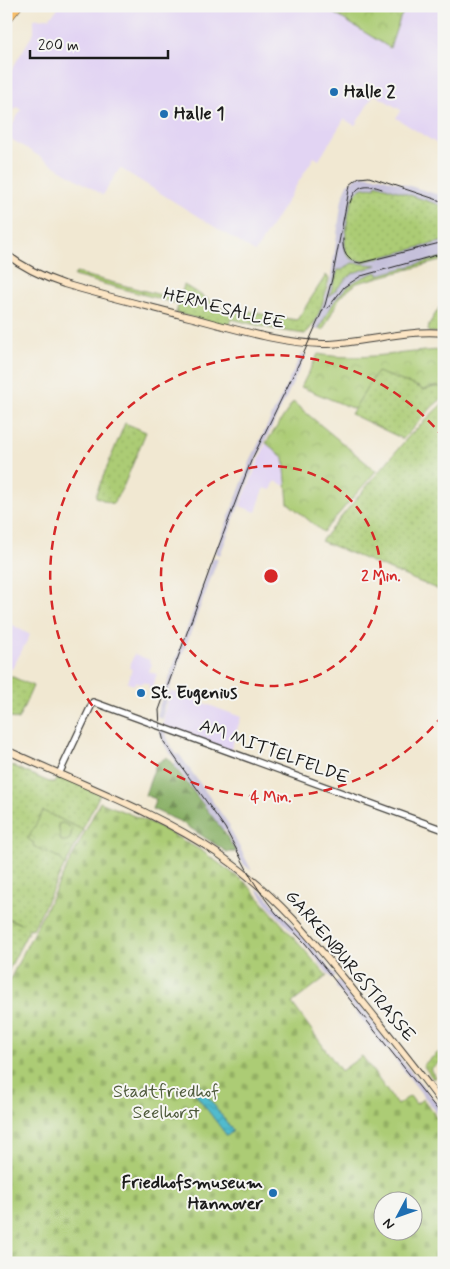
<svg xmlns="http://www.w3.org/2000/svg" width="450" height="1269" font-family="Mynerve,sans-serif">
<style>
.built{fill:#e2d4f3}
.railway{fill:#c5c0da}
.grass{fill:url(#grass-dots);stroke:#647448}
.forest{fill:url(#forest-firs);stroke:#526641}
.cemetery{fill:url(#cemetery-stones);stroke:#647448;fill-rule:evenodd}
.park{fill:url(#park-crowns);stroke:#647448}
.pitch{fill:#accc74;stroke:#647448}
.water{fill:url(#water-waves);stroke:#366c75}
.lines{fill:none;stroke-linecap:round;stroke-linejoin:round}
.tertiary-casing{stroke:#3c3b37;stroke-width:8}
.secondary-casing{stroke:#3c3b37;stroke-width:8}
.trunk-casing{stroke:#3c3b37;stroke-width:9}
.tertiary{stroke:#fff;stroke-width:5.5}
.secondary{stroke:#fce5c4;stroke-width:6}
.trunk{stroke:#f8bf6c;stroke-width:8}
.tram{stroke:#1c1c1c;stroke-width:1}
.ring{fill:none;stroke:#d62828;stroke-width:2.5;stroke-dasharray:9 6}
.poi-dot{fill:#1f6fb2;stroke:#f6f6f2;stroke-width:2}
.labels{text-anchor:middle;dominant-baseline:central;stroke-width:4;stroke-linejoin:round;paint-order:stroke}
.poi-label{font-size:18px;font-weight:bold;fill:#1c1c1c;stroke:#f6f6f2;text-anchor:start}
.street-label{font-size:18px;fill:#1c1c1c;stroke:#f6f6f2}
.park-label{font-size:18px;fill:#4e5a3b;stroke:#f6f6f2}
.centre{fill:#d62828;stroke:#f6f6f2;stroke-width:2.5}
.ring-label{font-size:15px;text-anchor:middle;font-weight:bold;fill:#d62828;stroke:#f6f6f2;stroke-width:4;stroke-linejoin:round;paint-order:stroke}
</style>
<defs>
<pattern id="grass-dots" width="8" height="8" patternUnits="userSpaceOnUse" patternTransform="scale(1.25)"><rect width="8" height="8" fill="#accc74"/><path d="M2 2h.1M6 6h.1" fill="none" stroke="#93af64" stroke-width="1.8" stroke-linecap="round"/></pattern>
<pattern id="forest-firs" width="22" height="20" patternUnits="userSpaceOnUse" patternTransform="scale(1.25)"><rect width="22" height="20" fill="#89b066"/><path d="M5 1l3.5 6h-7zM16 11l3.5 6h-7z" fill="#6f8e53"/></pattern>
<pattern id="cemetery-stones" width="16" height="16" patternUnits="userSpaceOnUse" patternTransform="scale(1.25)"><rect width="16" height="16" fill="#accc74"/><path d="M2 7V4a2 2 0 0 1 4 0v3zM10 15v-3a2 2 0 0 1 4 0v3z" fill="#93af64"/></pattern>
<pattern id="park-crowns" width="20" height="18" patternUnits="userSpaceOnUse" patternTransform="scale(1.25)"><rect width="20" height="18" fill="#accc74"/><path d="M2 6a3 3 0 1 1 6 0M12 15a3 3 0 1 1 6 0" fill="none" stroke="#93af64"/></pattern>
<pattern id="water-waves" width="16" height="10" patternUnits="userSpaceOnUse" patternTransform="scale(1.25)"><rect width="16" height="10" fill="#51bbce"/><path d="M0 5q4-4 8 0t8 0" fill="none" stroke="#46a0b0"/></pattern>
</defs>
<rect width="100%" height="100%" fill="#f6f6f2"/>
<filter id="ink" filterUnits="userSpaceOnUse"><feTurbulence type="fractalNoise" baseFrequency=".02" numOctaves="2"/><feDisplacementMap in="SourceGraphic" scale="10" xChannelSelector="R" yChannelSelector="G"/><feConvolveMatrix kernelMatrix="1 2 1 2 8 2 1 2 1" color-interpolation-filters="sRGB"/></filter>
<filter id="wash" filterUnits="userSpaceOnUse"><feTurbulence type="fractalNoise" baseFrequency=".0096" numOctaves="4" result="noise"/><feDisplacementMap in="SourceGraphic" scale="20" xChannelSelector="R" yChannelSelector="G"/><feGaussianBlur stdDeviation="1.12" result="paint"/><feColorMatrix in="noise" values="0 0 0 0 0 0 0 0 0 0 0 0 0 0 0 0 0 1.4 0 .05"/><feComposite in="paint" operator="in"/></filter>
<g filter="url(#wash)">
<rect width="100%" height="100%" fill="#f1e8d2"/>
<g class="built">
<path d="M60,6H444V148L396,118L401,110L374,94L356,124L354,125L344,119L319,160L314,157L255,252L120,168L103,195L6,136V132L8,133L21,110L17,107L6,116V79L34,32V19L49,18Z"/>
<path d="M266,443L284,458L286,486L275,481L271,490L264,488L256,512L240,506Z"/>
<path d="M6,621L30,635L12,669L6,667Z"/>
<path d="M134,654L150,660L149,663L152,664L149,672L157,674L152,688H148L149,684L142,682L141,684L135,682L134,685L127,683L132,669L129,668Z"/>
<path d="M171,691L241,717L230,752L163,726L165,709Z"/>
</g>
<g class="railway">
<path d="M363,175L377,177V176L436,194H439L444,185V257L378,275L377,272L358,279L353,282L330,308L319,330L313,329L325,299L331,277L342,199L348,184L357,177Z"/>
<path d="M302,353L306,355L257,459L220,555L215,553L252,457Z"/>
<path d="M213,557L218,559L170,688L164,707L163,719L157,717L159,706Z"/>
<path d="M158,728L164,730L170,744L177,755L179,754L230,826L229,827L252,871L243,864L225,830H223L174,764L176,762L165,746Z"/>
<path d="M255,887L267,896L277,909L307,940L336,976L332,979L310,951L269,907Z"/>
<path d="M338,980L340,982L342,981L392,1045L386,1050L335,986L337,985L335,982Z"/>
<path d="M393,1049L444,1112V1122L389,1052Z"/>
</g>
<g class="grass">
<path d="M376,184L443,206L444,241L366,261C339,263 345,241 347,224C349,213 350,197 359,190C364,187 369,187 375,188Z"/>
<path d="M444,257V260L357,283L340,297L323,330L319,329C334,300 343,282 377,272L378,275Z"/>
<path d="M352,263L377,265L356,272L348,277L329,297L338,270H342Z"/>
<path d="M76,273L176,299L175,303L74,276Z"/>
<path d="M326,275L329,279C325,295 319,323 305,334L277,330L231,319L228,327L176,313L184,285L232,314L236,308L270,316L297,320Z"/>
<path d="M444,300V333L428,332L429,324Z"/>
<path d="M377,371L419,387L423,390L438,386L444,389V397L433,406L403,439L351,414Z"/>
<path d="M444,402V592L321,541L408,437Z"/>
<path d="M125,423L146,432L124,485L113,504L96,497V494Z"/>
<path d="M6,674L33,686L18,720L6,716Z"/>
<path d="M6,763L49,782H55L59,774L101,792L33,929L30,928L6,975V918L21,924L6,917Z"/>
<path d="M444,1048V1059L430,1069L435,1077L433,1079L423,1065Z"/>
</g>
<path class="forest" d="M167,757L224,832L236,852H227L181,822L152,809L156,799L145,795L156,764Z"/>
<path class="cemetery" d="M100,802L154,824L202,851L246,883L327,976L292,1003L341,1071L362,1056L397,1105L410,1096L416,1104L423,1099L444,1127V1263H6V987ZM382,1202H412V1232H382Z"/>
<g class="park">
<path d="M322,6H407L400,18L390,48Z"/>
<path d="M444,350V389L438,386L423,390L419,387L377,372L354,409L301,387L318,354C360,362 402,351 444,350Z"/>
<path d="M293,402L376,471L323,532L288,503L284,458L266,443Z"/>
<path d="M43,811L83,830L65,866L60,858L33,846L34,843L28,839Z"/>
</g>
<path class="pitch" d="M62,823L67,825L72,830L70,839L66,841H61L58,824Z"/>
<path class="water" d="M198,1083L233,1131L227,1136L191,1088Z"/>
</g>
<g filter="url(#ink)">
<g class="lines">
<defs>
<path id="tertiary" d="M59,774L93,702L444,830"/>
<g id="secondary">
<path d="M6,254C24,268 43,277 64,284C105,296 147,306 189,317C233,328 277,343 323,344C363,344 403,329 444,333"/>
<path d="M6,750C78,783 155,811 220,855C280,897 317,945 362,1001C390,1036 418,1070 444,1106"/>
</g>
<g id="trunk">
<path d="M6,10L9,6"/>
<path d="M6,21L18,6"/>
</g>
</defs>
<use href="#tertiary" class="tertiary-casing"/>
<use href="#secondary" class="secondary-casing"/>
<use href="#trunk" class="trunk-casing"/>
<use href="#tertiary" class="tertiary"/>
<use href="#secondary" class="secondary"/>
<use href="#trunk" class="trunk"/>
<g class="tram">
<path d="M444,202L369,177L359,178L350,185L332,279L325,305L302,357L251,461L210,569L159,710L160,726L164,742L225,828L252,879L263,896L276,913L305,943L444,1118"/>
<path d="M350,203C356,184 365,183 382,189"/>
<path d="M343,239C342,252 347,261 360,263L444,242"/>
<path d="M328,308L344,287L361,276L444,253"/>
</g>
</g>
</g>
<g class="ring">
<circle cx="271" cy="576" r="110"/>
<path d="M443 715A221 221 0 1 1 443 437"/>
</g>
<g class="poi-dot">
<circle cx="334" cy="92" r="5"/>
<circle cx="164" cy="114" r="5"/>
<circle cx="141" cy="693" r="5"/>
<circle cx="273" cy="1193" r="5"/>
</g>
<g class="labels">
<g class="poi-label">
<text x="344" y="92">Halle 2</text>
<text x="174" y="114">Halle 1</text>
<text x="151" y="693">St. Eugenius</text>
<text x="263" y="1183" text-anchor="end">Friedhofsmuseum<tspan x="263" dy="21">Hannover</tspan></text>
</g>
<g class="street-label">
<text transform="translate(224 309) rotate(14)">HERMESALLEE</text>
<text transform="translate(274 752) rotate(20)">AM MITTELFELDE</text>
<text transform="translate(350 966) rotate(50)">GARKENBURGSTRASSE</text>
</g>
<g class="park-label">
<text x="166" y="1092">Stadtfriedhof<tspan x="166" dy="21">Seelhorst</tspan></text>
</g>
</g>
<circle cx="271" cy="576" r="8" class="centre"/>
<g class="ring-label">
<text x="381" y="581">2 Min.</text>
<text x="271" y="802">4 Min.</text>
</g>
<rect width="450" height="1269" fill="none" stroke="#f6f6f2" stroke-width="25"/>
<g transform="translate(398 1216) rotate(229)"><circle r="24" fill="#f6f6f2" stroke="#9f9f9c"/>
<path d="M0-4L9 19L0 12L-9 19Z" fill="#1f6fb2"/>
<text y="-8" font-size="14" font-weight="bold" text-anchor="middle" fill="#1c1c1c">N</text>
</g>
<path d="M30 50v8h138v-8" fill="none" stroke="#1c1c1c" stroke-width="2.5"/>
<text x="38" y="50" font-size="15" fill="#1c1c1c" stroke="#f6f6f2" stroke-width="4" paint-order="stroke">200 m</text>
</svg>
